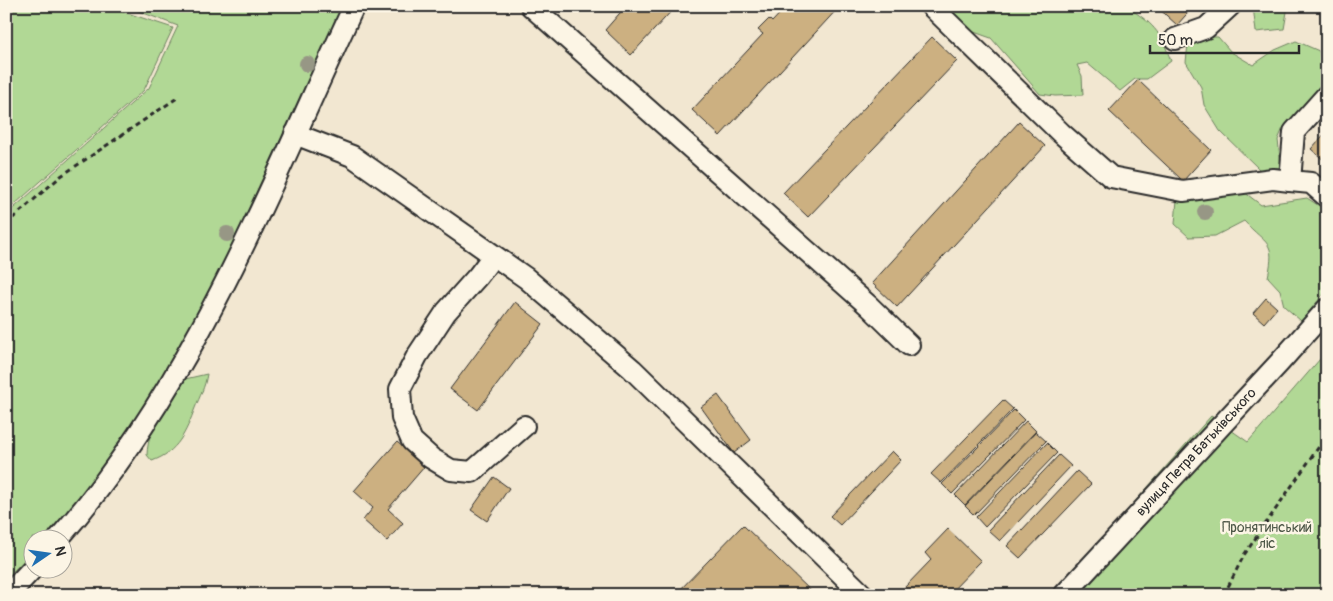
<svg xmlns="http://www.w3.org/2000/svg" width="1333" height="601" font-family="Pangolin,sans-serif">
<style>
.green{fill:#b1d895;stroke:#6e8260}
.building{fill:#ccb081;stroke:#2b2b2b}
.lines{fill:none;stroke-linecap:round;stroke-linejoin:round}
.minor-casing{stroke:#2b2b2b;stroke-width:24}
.path{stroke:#2b2b2b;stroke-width:3;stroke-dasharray:5 4;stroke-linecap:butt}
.minor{stroke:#fcf5e5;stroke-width:20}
.tree{fill:#979785}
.labels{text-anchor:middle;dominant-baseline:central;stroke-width:5;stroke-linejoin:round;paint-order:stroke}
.street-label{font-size:14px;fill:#2b2b2b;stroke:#fcf5e5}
.park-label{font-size:14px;fill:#4c5646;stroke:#fcf5e5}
</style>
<rect width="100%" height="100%" fill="#f2e7d1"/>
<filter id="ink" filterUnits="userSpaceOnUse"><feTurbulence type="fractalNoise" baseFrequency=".02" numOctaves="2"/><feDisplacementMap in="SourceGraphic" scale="10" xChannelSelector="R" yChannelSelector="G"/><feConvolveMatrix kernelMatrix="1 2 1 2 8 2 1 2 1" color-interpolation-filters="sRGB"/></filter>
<g filter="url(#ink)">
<g class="green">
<path d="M6,6H106L173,28L144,90L6,212Z"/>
<path d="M125,6H346L197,325L131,432L72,514L47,538H32V553L6,578V215L149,88L178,26Z"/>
<path d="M940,6H1126C1153,24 1160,30 1171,61L1147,79H1135L1120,91L1087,63L1077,65L1082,76L1083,95L1055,96L1040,94L991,38L957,26Z"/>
<path d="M1253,6H1288L1284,29L1256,32Z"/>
<path d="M1198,37H1218L1231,52L1253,65L1275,50L1296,41L1319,51L1322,64L1319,93L1283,128L1278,140L1281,167L1260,170L1220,131L1204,105L1201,87L1186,62L1188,44Z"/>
<path d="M1231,182L1261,205L1307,198L1327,211V290L1301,321L1284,306L1280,290L1268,277C1276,240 1267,246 1244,221L1215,236L1189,237L1175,224L1177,199Z"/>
<path d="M1327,351V595H1052L1211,416L1248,442Z"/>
<path d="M207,374C205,387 200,396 195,408C186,432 178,452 152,461L147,455C148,425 168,402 185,379Z"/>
</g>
<g class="building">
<path d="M626,6H676L631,55L605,30Z"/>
<path d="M787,6H840L720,136L692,110L763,34L758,30L769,19L772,22Z"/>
<path d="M1156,6H1194L1177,25Z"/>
<path d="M932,37L957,61L808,217L783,193Z"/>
<path d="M1138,80L1211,150L1183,181L1109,111Z"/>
<path d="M1019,122L1045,146L897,307L872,283Z"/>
<path d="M1327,131V163L1311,149Z"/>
<path d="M1266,298L1277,308L1264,323L1253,313Z"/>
<path d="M515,302L543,324L478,410L450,389Z"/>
<path d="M718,395L751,440L734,453L701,407Z"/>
<path d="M1003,400L1013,409L941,483L931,474Z"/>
<path d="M1014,410L1024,420L952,494L942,484Z"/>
<path d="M1026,421L1036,431L965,505L955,495Z"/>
<path d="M1036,432L1046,441L974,515L965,506Z"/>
<path d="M397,442L425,466L388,509L403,523L387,541L363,520L373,508L354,491Z"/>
<path d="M1047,443L1057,453L985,527L976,517Z"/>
<path d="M892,451L901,460L840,525L830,516Z"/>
<path d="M1059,455L1071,466L1000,541L988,530Z"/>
<path d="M1077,471L1091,484L1020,558L1007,546Z"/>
<path d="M494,477L509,488L487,521L471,510Z"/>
<path d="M743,525L815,595H675Z"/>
<path d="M948,529L981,561L948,595H912L904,588L931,560L925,553Z"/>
</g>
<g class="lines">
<defs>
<g id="minor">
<path d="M531,6L869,306L909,345"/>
<path d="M931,6L1061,133L1111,177L1183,191L1273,179L1290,181L1311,183L1327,197"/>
<path d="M1175,39L1206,28L1230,6"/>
<path d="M295,134L352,156L526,278L632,369L863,595"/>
<path d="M1290,181L1294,132L1327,95"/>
<path d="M493,256L478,276L446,312L417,356L400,389L402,418L412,441L431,458L451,470L472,472L524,426"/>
<path d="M59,538C194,384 268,190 354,6"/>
<path d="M8,595L33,568"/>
<path d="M1064,595L1280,362L1327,309"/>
</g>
</defs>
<use href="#minor" class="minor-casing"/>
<g class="path">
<path d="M6,224L61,176L177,98"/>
<path d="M1224,595L1244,555L1327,435"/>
<path d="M1321,595H1327"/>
</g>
<use href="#minor" class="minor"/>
</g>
<g class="tree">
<circle cx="307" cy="64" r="8"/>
<circle cx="1205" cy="212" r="8"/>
<circle cx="227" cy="234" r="8"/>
</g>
</g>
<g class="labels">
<g class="street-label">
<text transform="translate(1196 452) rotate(-47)">вулиця Петра Батьківського</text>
</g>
<g class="park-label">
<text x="1267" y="527">Пронятинський<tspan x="1267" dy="16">ліс</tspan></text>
</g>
</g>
<rect width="1333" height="601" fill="none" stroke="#fcf5e5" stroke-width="25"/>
<rect x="12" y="12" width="1308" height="576" fill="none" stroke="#2b2b2b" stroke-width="2" filter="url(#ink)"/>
<g transform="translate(48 554) rotate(77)"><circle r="24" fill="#fcf5e5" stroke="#a8a49b"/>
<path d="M0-4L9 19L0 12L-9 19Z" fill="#1f6fb2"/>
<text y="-8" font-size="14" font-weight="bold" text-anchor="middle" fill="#2b2b2b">N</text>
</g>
<path d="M1150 45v8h149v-8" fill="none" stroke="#2b2b2b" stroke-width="2.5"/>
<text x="1158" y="45" font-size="15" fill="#2b2b2b" stroke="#fcf5e5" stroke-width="4" paint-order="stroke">50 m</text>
</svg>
